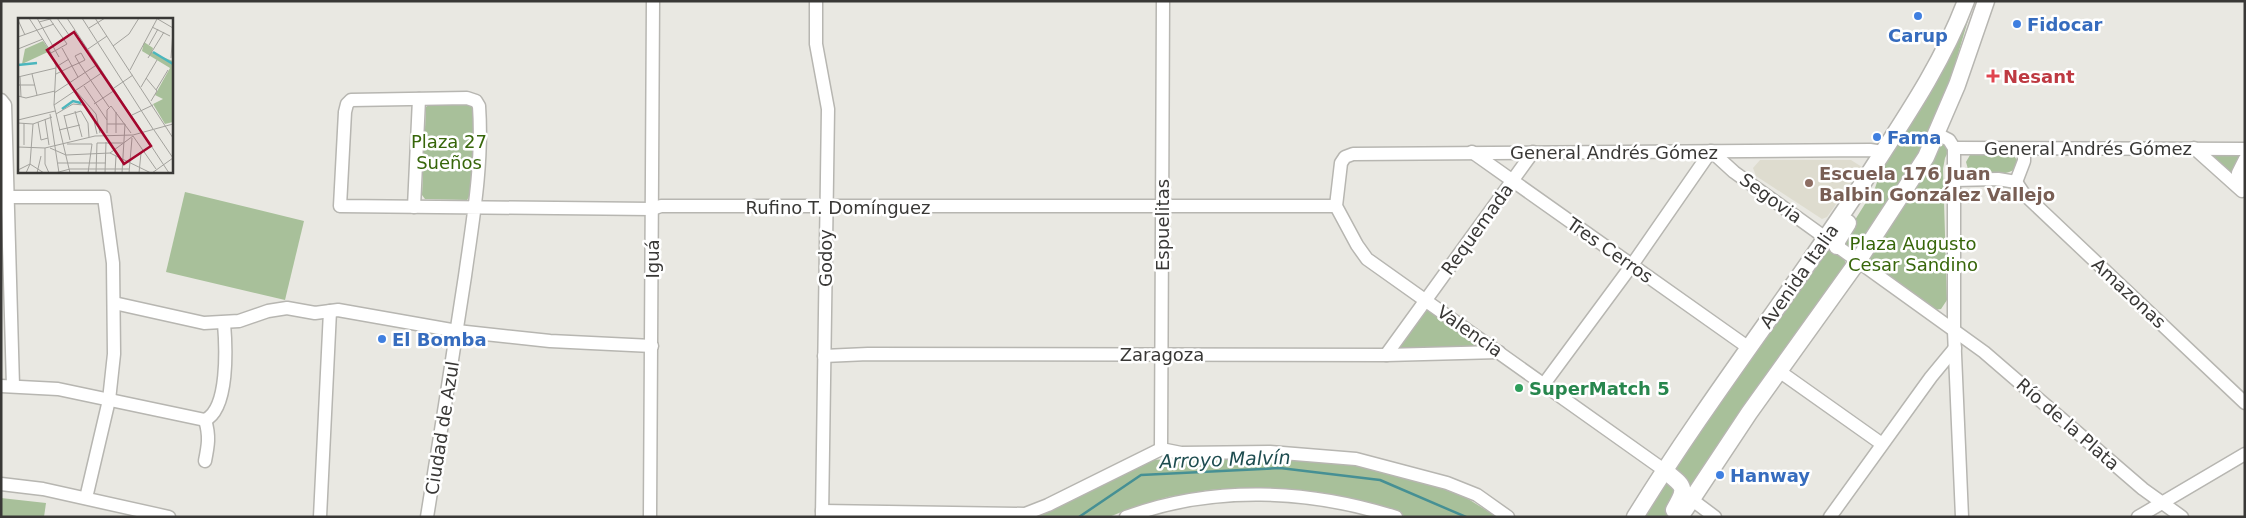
<svg xmlns="http://www.w3.org/2000/svg" width="2246" height="518" font-family="'DejaVu Sans',sans-serif">
<style>
.built{fill:#dedccf}
.green{fill:#a8c09a}
.lines{fill:none;stroke-linecap:round;stroke-linejoin:round}
.stream{stroke:#469094;stroke-width:2.5}
.minor-casing{stroke:#b7b6b1;stroke-width:15}
.major-casing{stroke:#b7b6b1;stroke-width:19}
.minor{stroke:#fff;stroke-width:12}
.major{stroke:#fff;stroke-width:16}
.shop-dot{fill:#3f7fe0;stroke:#fff;stroke-width:2}
.health-dot{fill:#e0444e;stroke:#fff;stroke-width:2}
.education-dot{fill:#8d6e63;stroke:#fff;stroke-width:2}
.leisure-dot{fill:#2e9e5b;stroke:#fff;stroke-width:2}
.labels{text-anchor:middle;dominant-baseline:central;stroke-width:5;stroke-linejoin:round;paint-order:stroke}
.shop-label{font-size:18px;font-weight:bold;fill:#366cbe;stroke:#fff;text-anchor:start}
.health-label{font-size:18px;font-weight:bold;fill:#be3a42;stroke:#fff;text-anchor:start}
.park-label{font-size:18px;fill:#37660a;stroke:#fff}
.street-label{font-size:18px;fill:#393836;stroke:#fff}
.education-label{font-size:18px;font-weight:bold;fill:#785e54;stroke:#fff;text-anchor:start}
.leisure-label{font-size:18px;font-weight:bold;fill:#27864d;stroke:#fff;text-anchor:start}
.water-label{font-size:19px;font-style:italic;fill:#1d4c4f;stroke:#fff}
.inset-river{fill:none;stroke:#4bb6bd;stroke-width:2.5}
.inset-road{fill:none;stroke:#a3a29d;stroke-width:1}
.view{fill:#a4062d;fill-opacity:0.15;stroke:#a4062d;stroke-width:2.5}
.inset-edge{fill:none;stroke:#393836;stroke-width:2.5}
</style>
<rect width="100%" height="100%" fill="#e9e8e2"/>
<path class="built" d="M1760,160H1851L1862,167L1827,217L1822,219L1756,176L1753,168Z"/>
<g class="green">
<path d="M1971,10L1946,95L1922,149L1858,249C1849,251 1847,247 1843,239L1875,188L1883,165Z"/>
<path d="M430,104L470,105L475,110L472,192L467,200L425,199L422,195L426,107Z"/>
<path d="M1944,143L1949,150L1945,158L1943,169L1947,300L1941,309L1935,310L1871,263V256L1874,252L1907,202L1939,147Z"/>
<path d="M1974,153L2012,154L2018,161L2015,169C2007,176 1976,176 1968,169L1966,162L1970,155Z"/>
<path d="M2238,153L2239,158L2231,175L2211,155Z"/>
<path d="M185,192L304,221L285,300L166,272Z"/>
<path d="M1834,250L1844,257L1846,266L1673,517H1643L1656,496L1823,253L1827,251Z"/>
<path d="M1430,309L1480,345V347L1401,349V345L1425,312Z"/>
<path d="M1246,455L1356,464L1438,486L1465,497L1497,517H1407L1348,498L1318,492L1249,488L1209,490L1168,497L1134,507L1109,517H1033L1151,460Z"/>
<path d="M1,498L46,503L44,517H1Z"/>
</g>
<g class="lines">
<path class="stream" d="M1079,517L1141,475L1280,468L1380,480L1466,517"/>
<defs>
<g id="minor">
<path d="M816,1V44L828,109L822,517"/>
<path d="M1,100L5,105L13,386"/>
<path d="M1937,134L1949,140L1954,148V331L1962,517"/>
<path d="M1954,148L2245,149"/>
<path d="M2194,148L2242,191L2238,173L2245,159"/>
<path d="M1472,152L1749,348"/>
<path d="M1954,180L1998,179L2016,182L2024,194L2245,403"/>
<path d="M2016,182L2024,161V150"/>
<path d="M1,197H104L113,263L114,354L109,400L86,498"/>
<path d="M414,207L419,99"/>
<path d="M114,303L204,323L239,321L268,311L287,308L315,313L338,310L457,331L550,341L652,346"/>
<path d="M1386,355L1533,152"/>
<path d="M824,356L868,354L1386,355L1499,352"/>
<path d="M1779,371L1882,444"/>
<path d="M1544,384L1632,265L1711,151L1734,172L1984,352L2143,489L2182,517"/>
<path d="M1,386L58,389L205,420"/>
<path d="M205,420C229,409 226,347 224,323"/>
<path d="M1161,449L1163,1"/>
<path d="M205,461C208,446 210,436 205,420"/>
<path d="M1664,470L1367,259L1357,245L1336,206L1341,163L1345,157L1353,154L1870,150L1883,152"/>
<path d="M1,484L43,489L169,517"/>
<path d="M1691,499L1715,517"/>
<path d="M822,511L1025,514L1048,505L1161,449L1181,453L1270,452L1356,459L1447,483L1477,495L1508,517"/>
<path d="M320,517L330,311"/>
<path d="M427,517C440,437 453,356 465,276C473,219 483,163 479,106L476,101L467,98L351,100L347,104L345,112L340,206L652,209L661,206H1336"/>
<path d="M650,517L653,1"/>
<path d="M1126,517C1213,485 1308,489 1396,517"/>
<path d="M1830,517L1931,377L1955,348"/>
<path d="M2138,517L2245,454"/>
</g>
<g id="major">
<path d="M1837,246V241L1848,223"/>
<path d="M1664,470C1684,487 1688,486 1674,510"/>
<path d="M1635,517C1709,397 1796,287 1872,169C1907,115 1943,62 1966,1"/>
<path d="M1680,517L1749,413L1858,261L1926,157L1957,85L1986,1"/>
</g>
</defs>
<use href="#minor" class="minor-casing"/>
<use href="#major" class="major-casing"/>
<use href="#minor" class="minor"/>
<use href="#major" class="major"/>
</g>
<g class="shop-dot">
<circle cx="1918" cy="16" r="5"/>
<circle cx="2017" cy="24" r="5"/>
<circle cx="1877" cy="137" r="5"/>
<circle cx="382" cy="339" r="5"/>
<circle cx="1720" cy="475" r="5"/>
</g>
<path class="health-dot" d="M1990.5 68.5h5v5h5v5h-5v5h-5v-5h-5v-5h5z"/>
<circle class="education-dot" cx="1809" cy="183" r="5"/>
<circle class="leisure-dot" cx="1519" cy="388" r="5"/>
<g class="labels">
<g class="shop-label">
<text x="2027" y="24">Fidocar</text>
<text x="1918" y="35" text-anchor="middle">Carup</text>
<text x="1887" y="137">Fama</text>
<text x="392" y="339">El Bomba</text>
<text x="1730" y="475">Hanway</text>
</g>
<g class="health-label">
<text x="2003" y="76">Nesant</text>
</g>
<g class="park-label">
<text x="449" y="141">Plaza 27<tspan x="449" dy="21">Sueños</tspan></text>
<text x="1913" y="243">Plaza Augusto<tspan x="1913" dy="21">Cesar Sandino</tspan></text>
</g>
<g class="street-label">
<text x="2088" y="148">General Andrés Gómez</text>
<text x="1614" y="152">General Andrés Gómez</text>
<text transform="translate(1771 198) rotate(36)">Segovia</text>
<text x="838" y="207">Rufino T. Domínguez</text>
<text transform="translate(1162 225) rotate(-90)">Espuelitas</text>
<text transform="translate(1477 229) rotate(-54)">Requemada</text>
<text transform="translate(1610 250) rotate(35)">Tres Cerros</text>
<text transform="translate(825 258) rotate(-90)">Godoy</text>
<text transform="translate(652 259) rotate(-90)">Iguá</text>
<text transform="translate(1799 276) rotate(-55)">Avenida Italia</text>
<text transform="translate(2129 293) rotate(43)">Amazonas</text>
<text transform="translate(1470 331) rotate(35)">Valencia</text>
<text x="1162" y="354">Zaragoza</text>
<text transform="translate(2068 424) rotate(41)">Río de la Plata</text>
<text transform="translate(442 428) rotate(-81)">Ciudad de Azul</text>
</g>
<g class="education-label">
<text x="1819" y="173">Escuela 176 Juan<tspan x="1819" dy="21">Balbin González Vallejo</tspan></text>
</g>
<g class="leisure-label">
<text x="1529" y="388">SuperMatch 5</text>
</g>
<g class="water-label">
<text transform="translate(1225 459) rotate(-2)">Arroyo Malvín</text>
</g>
</g>
<g transform="translate(18 18)">
<rect width="155" height="155" fill="#e9e8e2"/>
<path d="M25,23L32,33L4,46L7,31ZM126,24L135,30L134,34L139,37L155,43V104L147,106L135,86L145,81L137,77L152,50L124,33Z" fill="#a8c09a"/>
<path class="inset-river" d="M135,34L155,46M0,47L19,45M44,91L55,83L63,85"/>
<path class="inset-road" d="M11,0L31,31L38,48L36,87L52,155M19,0L41,39M31,0L49,26L33,35M49,0L151,155M64,0L135,111M77,0L155,120M138,0L155,10M0,2L7,17M21,4L36,0M134,9L152,18M71,10L87,0M0,19L36,6M131,27L140,11M36,28L51,17L39,0M95,28L111,16L121,0M44,30L60,59M0,31L25,21M70,31L89,18M130,40L146,14M153,40L155,13M38,49L51,41M112,52L139,1M14,56L19,77M38,56L54,48L61,45L67,42L63,35L57,38L61,45L67,54L91,89M0,59L38,50M2,59L3,79M128,60L139,73L133,83M0,67H17M66,68L89,102M123,69L139,42M96,70L115,57M138,72L150,52M58,73L78,96L82,115M36,75L80,46M0,78L8,80L37,73M76,86L97,72M36,87L85,54M57,93L64,119M32,96L41,155M38,96L55,86L65,87L75,98L79,116M46,97L52,122M114,97L135,87M46,98L63,93L70,105L71,119M27,101L31,127M0,102L37,93M20,104L23,122L30,120M0,105L15,106L34,99M89,106H107L104,155M41,112L62,107M136,112L155,140M89,115V92L93,88L113,115M98,115V94M115,118L138,151M49,126H74L70,155M6,127V105M0,129L27,130L77,118L115,117L155,106M27,130V146L31,155M32,130L48,137L92,135L115,118M92,135L133,155M40,145H88M0,152L12,146L26,155M8,155L12,146L15,106M19,155L23,138M37,155L52,151H111M78,155L79,125H105M87,155L88,124M97,155L98,138M111,155L114,120M121,155L123,135M134,155L155,140"/>
<path class="view" d="M56,14L133,128L106,146L29,32Z"/>
<rect width="155" height="155" class="inset-edge"/>
</g>
<rect width="2246" height="518" fill="none" stroke="#393836" stroke-width="5"/>
</svg>
